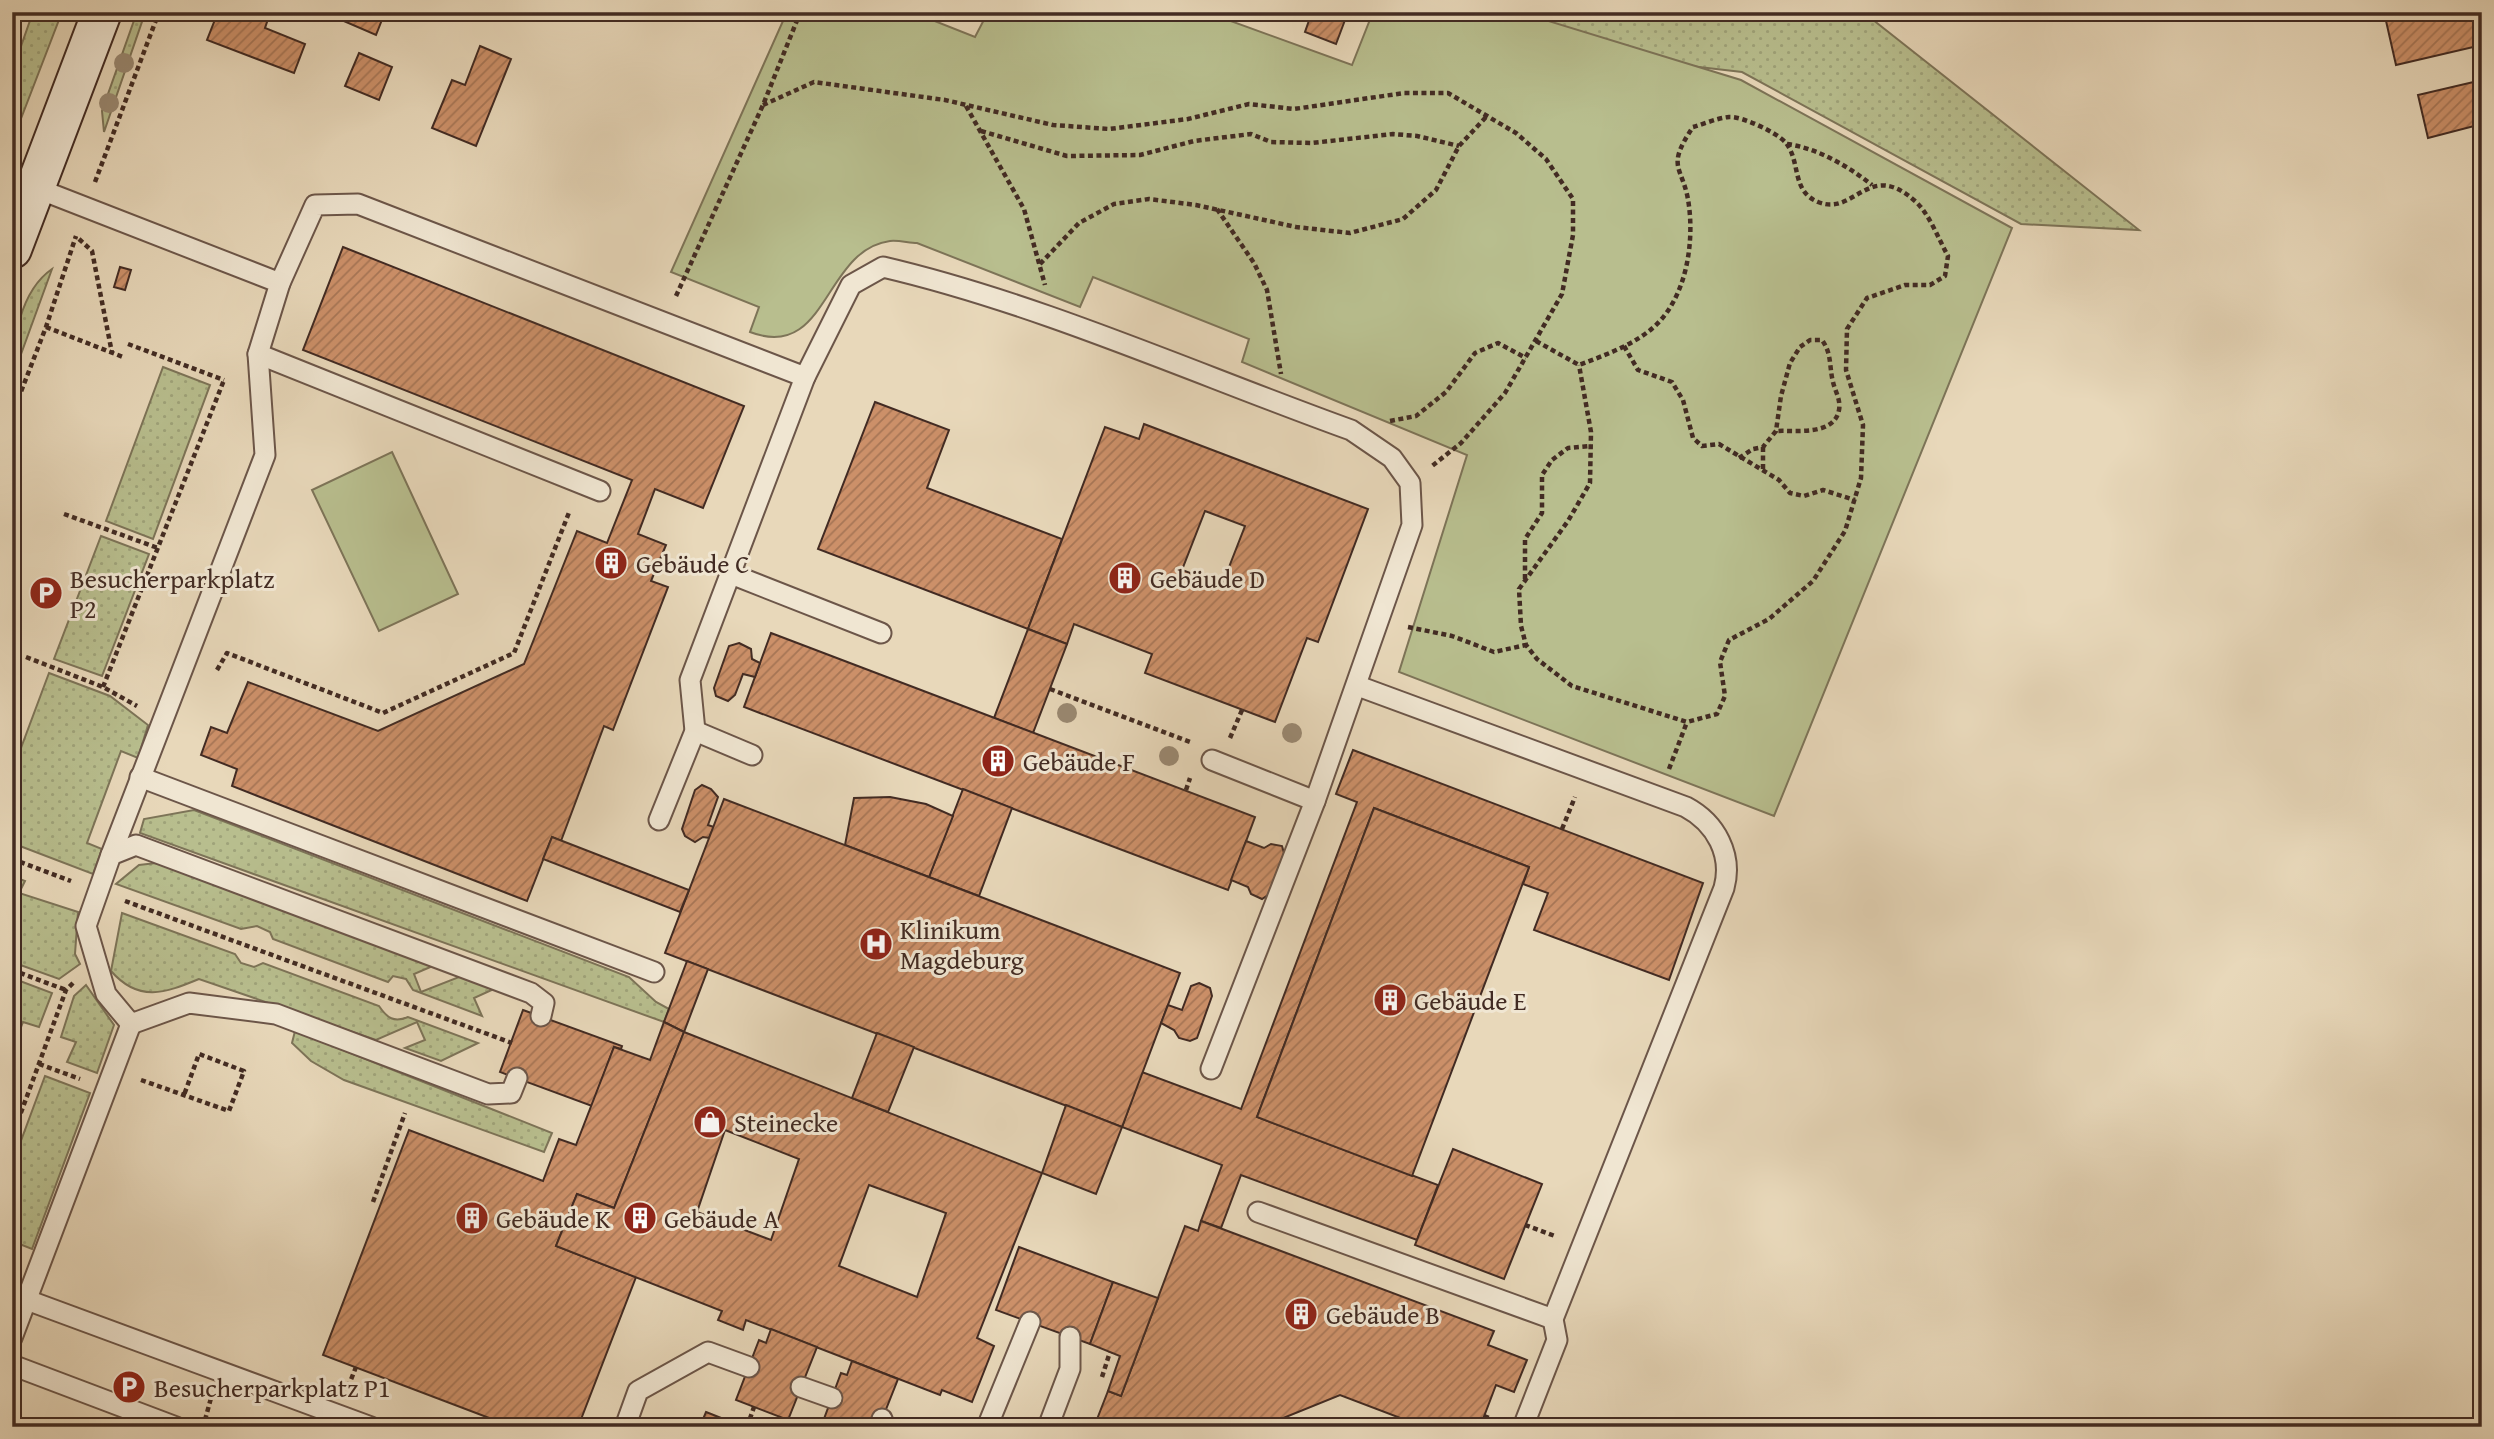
<svg xmlns="http://www.w3.org/2000/svg" width="2494" height="1439" font-family="'Gentium Book Plus',serif">
<style>
.grass{fill:url(#grass-dots);stroke:#7d7458;stroke-width:2}
.green{fill:#b8be8e;stroke:#7d7458;stroke-width:2}
.building{fill:url(#building-hatch);stroke:#422b23;stroke-width:2;fill-rule:evenodd}
.lines{fill:none;stroke-linecap:round;stroke-linejoin:round}
.lane-casing{stroke:#6c5649;stroke-width:23}
.secondary-casing{stroke:#422b23;stroke-width:42}
.path{stroke:#422b23;stroke-width:4.5;stroke-dasharray:5 3.5;stroke-linecap:butt}
.lane{stroke:#f0e6d2;stroke-width:19}
.secondary{stroke:#f0e6d2;stroke-width:38}
.tree{fill:#9a8972}
.labels{text-anchor:middle;dominant-baseline:central;stroke-width:6;stroke-linejoin:round;paint-order:stroke}
.poi-label{font-size:26px;fill:#422b23;stroke:#f0e6d2;text-anchor:start}
</style>
<defs>
<pattern id="grass-dots" width="8" height="8" patternUnits="userSpaceOnUse" patternTransform="scale(1.75)"><rect width="8" height="8" fill="#b8be8e"/><path d="M2 2h.1M6 6h.1" fill="none" stroke="#9fa37a" stroke-width="1.8" stroke-linecap="round"/></pattern>
<pattern id="building-hatch" width="6" height="6" patternUnits="userSpaceOnUse" patternTransform="scale(1.75)"><rect width="6" height="6" fill="#cc9069"/><path d="M-1 1l2-2M0 6l6-6M5 7l2-2" fill="none" stroke="#a77656"/></pattern>
</defs>
<rect width="100%" height="100%" fill="#e8d8ba"/>
<filter id="stains"><feTurbulence type="fractalNoise" baseFrequency=".00286" numOctaves="4"/><feColorMatrix values="0 0 0 0 .2 0 0 0 0 .09 0 0 0 0 .02 0 0 0 .5 -.17"/></filter>
<radialGradient id="worn" r=".72"><stop offset=".6" stop-color="#630" stop-opacity="0"/><stop offset="1" stop-color="#630" stop-opacity=".3"/></radialGradient>
<g class="grass">
<path d="M33,12H62L12,142V72Z"/>
<path d="M137,12L145,13L104,132L102,111Z"/>
<path d="M1504,12H1863L2139,230L2021,224L1742,72L1621,58Z"/>
<path d="M52,269L12,379C12,342 20,291 52,269Z"/>
<path d="M163,367L210,385L153,539L106,521Z"/>
<path d="M101,536L149,554L102,676L54,659Z"/>
<path d="M49,673L110,696L148,725L138,758L121,751L87,843L102,849L93,874L12,843V772Z"/>
<path d="M194,810L629,977L656,1002L669,1009L664,1022L140,833L144,819Z"/>
<path d="M156,863L435,965L414,974L421,992L464,975L496,988L474,998L482,1016L413,990L406,979L393,976L388,982L273,939L270,932L257,926L241,929L116,884L139,865Z"/>
<path d="M12,876L25,881L19,893L78,912L75,954L80,964L59,979L12,962Z"/>
<path d="M122,913L235,954L241,963L254,967L263,963L379,1006C387,1018 394,1023 408,1017L478,1043L441,1061L405,1048L425,1040L417,1022L376,1040L199,979C165,993 139,1003 111,971Z"/>
<path d="M12,978L52,993L39,1027L23,1022L12,1051Z"/>
<path d="M86,985L114,1025L97,1073L67,1062L76,1042L61,1037L74,996Z"/>
<path d="M295,1031L552,1133L544,1152L344,1080L311,1061L292,1043Z"/>
<path d="M45,1076L90,1093L32,1249L12,1241V1165Z"/>
</g>
<g class="green">
<path d="M787,12H912L975,37L988,12H1206L1352,65L1373,12H1519L1741,80L2012,228L1774,816L1399,672L1467,455L1242,362L1249,339L1093,277L1080,307L917,243C909,243 899,240 890,241C823,250 828,362 750,332L759,307L671,272Z"/>
<path d="M392,452L458,594L379,631L312,490Z"/>
</g>
<g class="building">
<path d="M218,12H250L268,19L265,28L305,44L294,73L207,40Z"/>
<path d="M323,12H385L376,35Z"/>
<path d="M1312,12H1348L1336,44L1305,32Z"/>
<path d="M2384,12H2478L2482,45L2396,65Z"/>
<path d="M480,46L511,59L476,146L432,128L452,80L465,85Z"/>
<path d="M359,53L392,67L379,100L345,86Z"/>
<path d="M2482,80V124L2428,138L2418,95Z"/>
<path d="M343,247L744,406L703,508L655,489L638,534L666,545L651,581L668,587L613,730L604,726L561,841L552,837L527,901L232,786L237,769L201,755L211,727L227,733L248,682L378,731L524,664L577,531L607,543L632,480L303,350Z"/>
<path d="M120,267L131,270L125,290L114,287Z"/>
<path d="M875,402L949,430L927,488L1062,539L1028,629L818,549Z"/>
<path d="M1144,424L1368,509L1318,642L1307,638L1275,722L1145,673L1152,654L1074,624L1067,644L1028,629L1105,427L1139,439ZM1205,511L1245,526L1222,585L1182,570Z"/>
<path d="M1028,629L1067,644L1033,733L994,718Z"/>
<path d="M771,633L1255,817L1228,890L744,707Z"/>
<path d="M739,643L751,649L752,659L760,663L755,677L743,674L735,695L728,701L716,696L714,688L729,646Z"/>
<path d="M1353,750L1703,883L1669,980L1534,930L1548,893L1523,884L1529,867L1374,808L1257,1117L1438,1185L1417,1240L1241,1175L1221,1228L1201,1221L1222,1165L1122,1127L1142,1072L1241,1109L1357,802L1336,794Z"/>
<path d="M702,785L711,789L718,797L708,825L714,827L709,838L703,837L695,842L685,836L682,829L695,790Z"/>
<path d="M963,789L1012,808L979,896L929,877Z"/>
<path d="M890,797L926,804L953,816L929,877L845,845L854,798Z"/>
<path d="M724,799L1180,973L1122,1127L665,953Z"/>
<path d="M1374,808L1529,867L1412,1176L1257,1117Z"/>
<path d="M552,837L689,890L680,912L543,859Z"/>
<path d="M1246,841L1264,848L1271,844L1282,846L1284,853L1268,895L1262,899L1251,894L1248,887L1231,880Z"/>
<path d="M687,961L708,969L684,1032L664,1022Z"/>
<path d="M1199,983L1210,988L1212,996L1197,1038L1190,1041L1179,1038L1174,1030L1161,1023L1168,1005L1182,1010L1191,986Z"/>
<path d="M523,1010L622,1046L621,1049L614,1047L592,1106L500,1072Z"/>
<path d="M664,1022L684,1032L614,1208L577,1194L556,1246L636,1277L578,1427H513L323,1355L409,1130L543,1181L559,1139L576,1145L614,1047L650,1060Z"/>
<path d="M684,1032L1042,1173L977,1338L994,1346L972,1402L942,1390L940,1395L746,1320L743,1330L718,1320L722,1311L556,1246L577,1194L614,1208ZM725,1130L799,1159L771,1240L697,1212ZM869,1185L946,1213L917,1297L839,1266Z"/>
<path d="M877,1033L914,1047L888,1112L852,1098Z"/>
<path d="M1066,1105L1122,1127L1096,1194L1042,1173Z"/>
<path d="M1453,1149L1542,1184L1504,1279L1415,1245Z"/>
<path d="M1201,1221L1494,1331L1488,1345L1527,1360L1514,1392L1496,1385L1480,1427H1424L1340,1395L1261,1427H1094L1108,1391L1121,1396L1185,1226L1198,1231Z"/>
<path d="M1019,1247L1113,1282L1090,1344L996,1310Z"/>
<path d="M1113,1282L1158,1298L1121,1396L1108,1391L1120,1356L1090,1344Z"/>
<path d="M771,1329L817,1347L788,1420L736,1400L759,1340L766,1343Z"/>
<path d="M852,1361L898,1379L879,1427H821L841,1373L847,1375Z"/>
<path d="M706,1412L734,1423L732,1427L701,1424Z"/>
</g>
<g class="lines">
<defs>
<g id="lane">
<path d="M36,188L280,283L258,354L265,455L111,855"/>
<path d="M280,283L315,205L358,204L805,377"/>
<path d="M258,354L600,491"/>
<path d="M731,574L881,633"/>
<path d="M1358,686L1686,807C1716,823 1733,855 1724,888L1553,1319L1557,1340L1523,1427"/>
<path d="M695,731L752,755"/>
<path d="M1212,760L1315,801"/>
<path d="M140,777L654,972"/>
<path d="M659,820L695,731L690,680L805,377L851,285L883,267C1041,304 1198,375 1351,430L1392,458L1410,483L1412,525L1315,801L1211,1069"/>
<path d="M517,1078L511,1093L488,1094L276,1014L189,1003L131,1024L106,994L86,926L111,855L136,845L531,993L544,1003L541,1016"/>
<path d="M1258,1212L1553,1319"/>
<path d="M27,1300L371,1427"/>
<path d="M12,1338L131,1024"/>
<path d="M12,1365L176,1427"/>
<path d="M801,1387L832,1398"/>
<path d="M882,1419L885,1427"/>
<path d="M625,1427L638,1391L708,1352L749,1367"/>
<path d="M987,1427L1030,1322"/>
<path d="M1048,1427L1070,1369V1337"/>
</g>
<path id="secondary" d="M12,249L102,12"/>
</defs>
<use href="#lane" class="lane-casing"/>
<use href="#secondary" class="secondary-casing"/>
<g class="path">
<path d="M12,26L17,12"/>
<path d="M763,105L814,82L945,100L1053,125L1109,129L1188,119L1249,104L1294,109L1404,93H1448L1516,133L1546,159L1573,199V235L1562,294L1505,393L1461,443L1432,466"/>
<path d="M966,106L1024,209L1045,285"/>
<path d="M981,131L1067,156L1140,155L1194,141L1251,134L1271,142L1312,143L1393,134L1417,136L1459,146"/>
<path d="M1787,144C1817,148 1848,166 1872,185"/>
<path d="M95,182L159,12"/>
<path d="M1217,209L1254,263L1267,290L1281,374"/>
<path d="M79,239L92,251L112,353"/>
<path d="M1040,264L1079,223L1114,204L1149,199L1196,205L1296,227L1350,233L1403,219L1436,190L1459,146L1487,116"/>
<path d="M676,296L763,105L798,18"/>
<path d="M46,327L123,357"/>
<path d="M1536,341L1579,365C1605,355 1634,345 1655,326C1686,297 1694,245 1689,206C1684,165 1664,170 1693,127C1704,124 1717,118 1729,117C1742,116 1778,133 1786,143C1801,162 1791,191 1818,202C1855,217 1868,159 1915,201C1929,213 1939,240 1948,256L1945,276L1930,285H1905L1867,298L1847,329L1846,370L1863,425L1861,478L1845,531L1813,581L1769,619L1729,640L1720,662L1725,696L1717,714L1687,722L1572,686L1537,659L1526,645L1521,626L1519,589L1568,521L1590,483L1591,432L1579,365"/>
<path d="M128,344L224,380"/>
<path d="M1624,346L1638,370L1672,382L1683,400L1693,438L1702,446L1719,444L1779,480L1790,493L1804,496L1823,490L1855,500"/>
<path d="M12,415L46,327L76,236"/>
<path d="M1390,421L1416,416L1446,392L1475,353L1498,343L1526,358"/>
<path d="M1763,447V471"/>
<path d="M1739,458L1753,449L1763,447L1776,431L1781,396L1790,363L1800,347L1810,340H1822C1832,354 1829,366 1833,382C1835,391 1841,400 1839,410C1834,436 1797,430 1776,431"/>
<path d="M64,514L158,548"/>
<path d="M1525,579V539L1542,513V475L1552,460L1568,448L1591,446"/>
<path d="M1408,627L1452,636L1494,652L1526,645"/>
<path d="M26,657L103,687L137,706"/>
<path d="M217,670L227,653L383,713L514,653L570,510"/>
<path d="M103,687L224,380"/>
<path d="M1050,689L1190,742"/>
<path d="M1230,738L1242,710"/>
<path d="M1669,769L1687,722"/>
<path d="M1186,790L1190,778"/>
<path d="M1562,829L1575,797"/>
<path d="M12,859L71,881"/>
<path d="M125,901L512,1043"/>
<path d="M12,970L66,990"/>
<path d="M39,1064L80,1079"/>
<path d="M141,1080L229,1111L244,1071L199,1054L184,1095"/>
<path d="M12,1137L66,990L74,982"/>
<path d="M373,1202L405,1113"/>
<path d="M1525,1225L1555,1236"/>
<path d="M1102,1377L1110,1352"/>
<path d="M348,1387L356,1367"/>
<path d="M1484,1416L1496,1421"/>
<path d="M205,1420L211,1398"/>
<path d="M747,1427L754,1407"/>
</g>
<use href="#lane" class="lane"/>
<use href="#secondary" class="secondary"/>
</g>
<g class="tree">
<circle cx="124" cy="63" r="10"/>
<circle cx="109" cy="103" r="10"/>
<circle cx="1067" cy="713" r="10"/>
<circle cx="1292" cy="733" r="10"/>
<circle cx="1169" cy="756" r="10"/>
</g>
<defs>
<symbol id="building-disc" viewBox="-11 -11 22 22"><circle r="9.5" fill="#8f2418" stroke="#f0e6d2"/><path d="M-4-6H4V6H1V3H-1V6H-4ZM-2.5-4.3h1.7v1.8h-1.7ZM.8-4.3h1.7v1.8H.8ZM-2.5-1h1.7V.8h-1.7ZM.8-1h1.7V.8H.8Z" fill="#fff"/></symbol>
<symbol id="parking-disc" viewBox="-11 -11 22 22"><circle r="9.5" fill="#8f2418" stroke="#f0e6d2"/><path d="M-3.5-5.5H1a3.5 3.5 0 0 1 0 7H-1V5.5H-3.5ZM-1-3.4V-.6H.8a1.4 1.4 0 0 0 0-2.8Z" fill="#fff"/></symbol>
<symbol id="hospital-disc" viewBox="-11 -11 22 22"><circle r="9.5" fill="#8f2418" stroke="#f0e6d2"/><path d="M-5-5h3v3.5h4V-5h3V5h-3V1.5h-4V5h-3Z" fill="#fff"/></symbol>
<symbol id="shop-disc" viewBox="-11 -11 22 22"><circle r="9.5" fill="#8f2418" stroke="#f0e6d2"/><path d="M-5-2.5h2.3a2.7 3.5 0 0 1 5.4 0H5L5.5 6h-11ZM-1.5-2.5h3a1.5 2.3 0 0 0-3 0Z" fill="#fff"/></symbol>
</defs>
<g fill-rule="evenodd">
<use href="#building-disc" x="592" y="544" width="38" height="38"/>
<use href="#building-disc" x="1106" y="559" width="38" height="38"/>
<use href="#parking-disc" x="27" y="574" width="38" height="38"/>
<use href="#building-disc" x="979" y="742" width="38" height="38"/>
<use href="#hospital-disc" x="857" y="925" width="38" height="38"/>
<use href="#building-disc" x="1371" y="981" width="38" height="38"/>
<use href="#shop-disc" x="691" y="1103" width="38" height="38"/>
<use href="#building-disc" x="453" y="1199" width="38" height="38"/>
<use href="#building-disc" x="621" y="1199" width="38" height="38"/>
<use href="#building-disc" x="1282" y="1295" width="38" height="38"/>
<use href="#parking-disc" x="110" y="1368" width="38" height="38"/>
</g>
<g class="labels">
<g class="poi-label">
<text x="636" y="563">Gebäude C</text>
<text x="70" y="578">Besucherparkplatz<tspan x="70" dy="30">P2</tspan></text>
<text x="1150" y="578">Gebäude D</text>
<text x="1023" y="761">Gebäude F</text>
<text x="900" y="929">Klinikum<tspan x="900" dy="30">Magdeburg</tspan></text>
<text x="1414" y="1000">Gebäude E</text>
<text x="734" y="1122">Steinecke</text>
<text x="496" y="1218">Gebäude K</text>
<text x="664" y="1218">Gebäude A</text>
<text x="1326" y="1314">Gebäude B</text>
<text x="154" y="1387">Besucherparkplatz P1</text>
</g>
</g>
<rect width="2494" height="1439" fill="none" stroke="#e8d8ba" stroke-width="42"/>
<rect x="14" y="14" width="2466" height="1411" fill="none" stroke="#422b23" stroke-width="3.5"/>
<rect x="21" y="21" width="2452" height="1397" fill="none" stroke="#422b23" stroke-width="2"/>
<rect width="100%" height="100%" filter="url(#stains)"/>
<rect width="100%" height="100%" fill="url(#worn)"/>
</svg>
